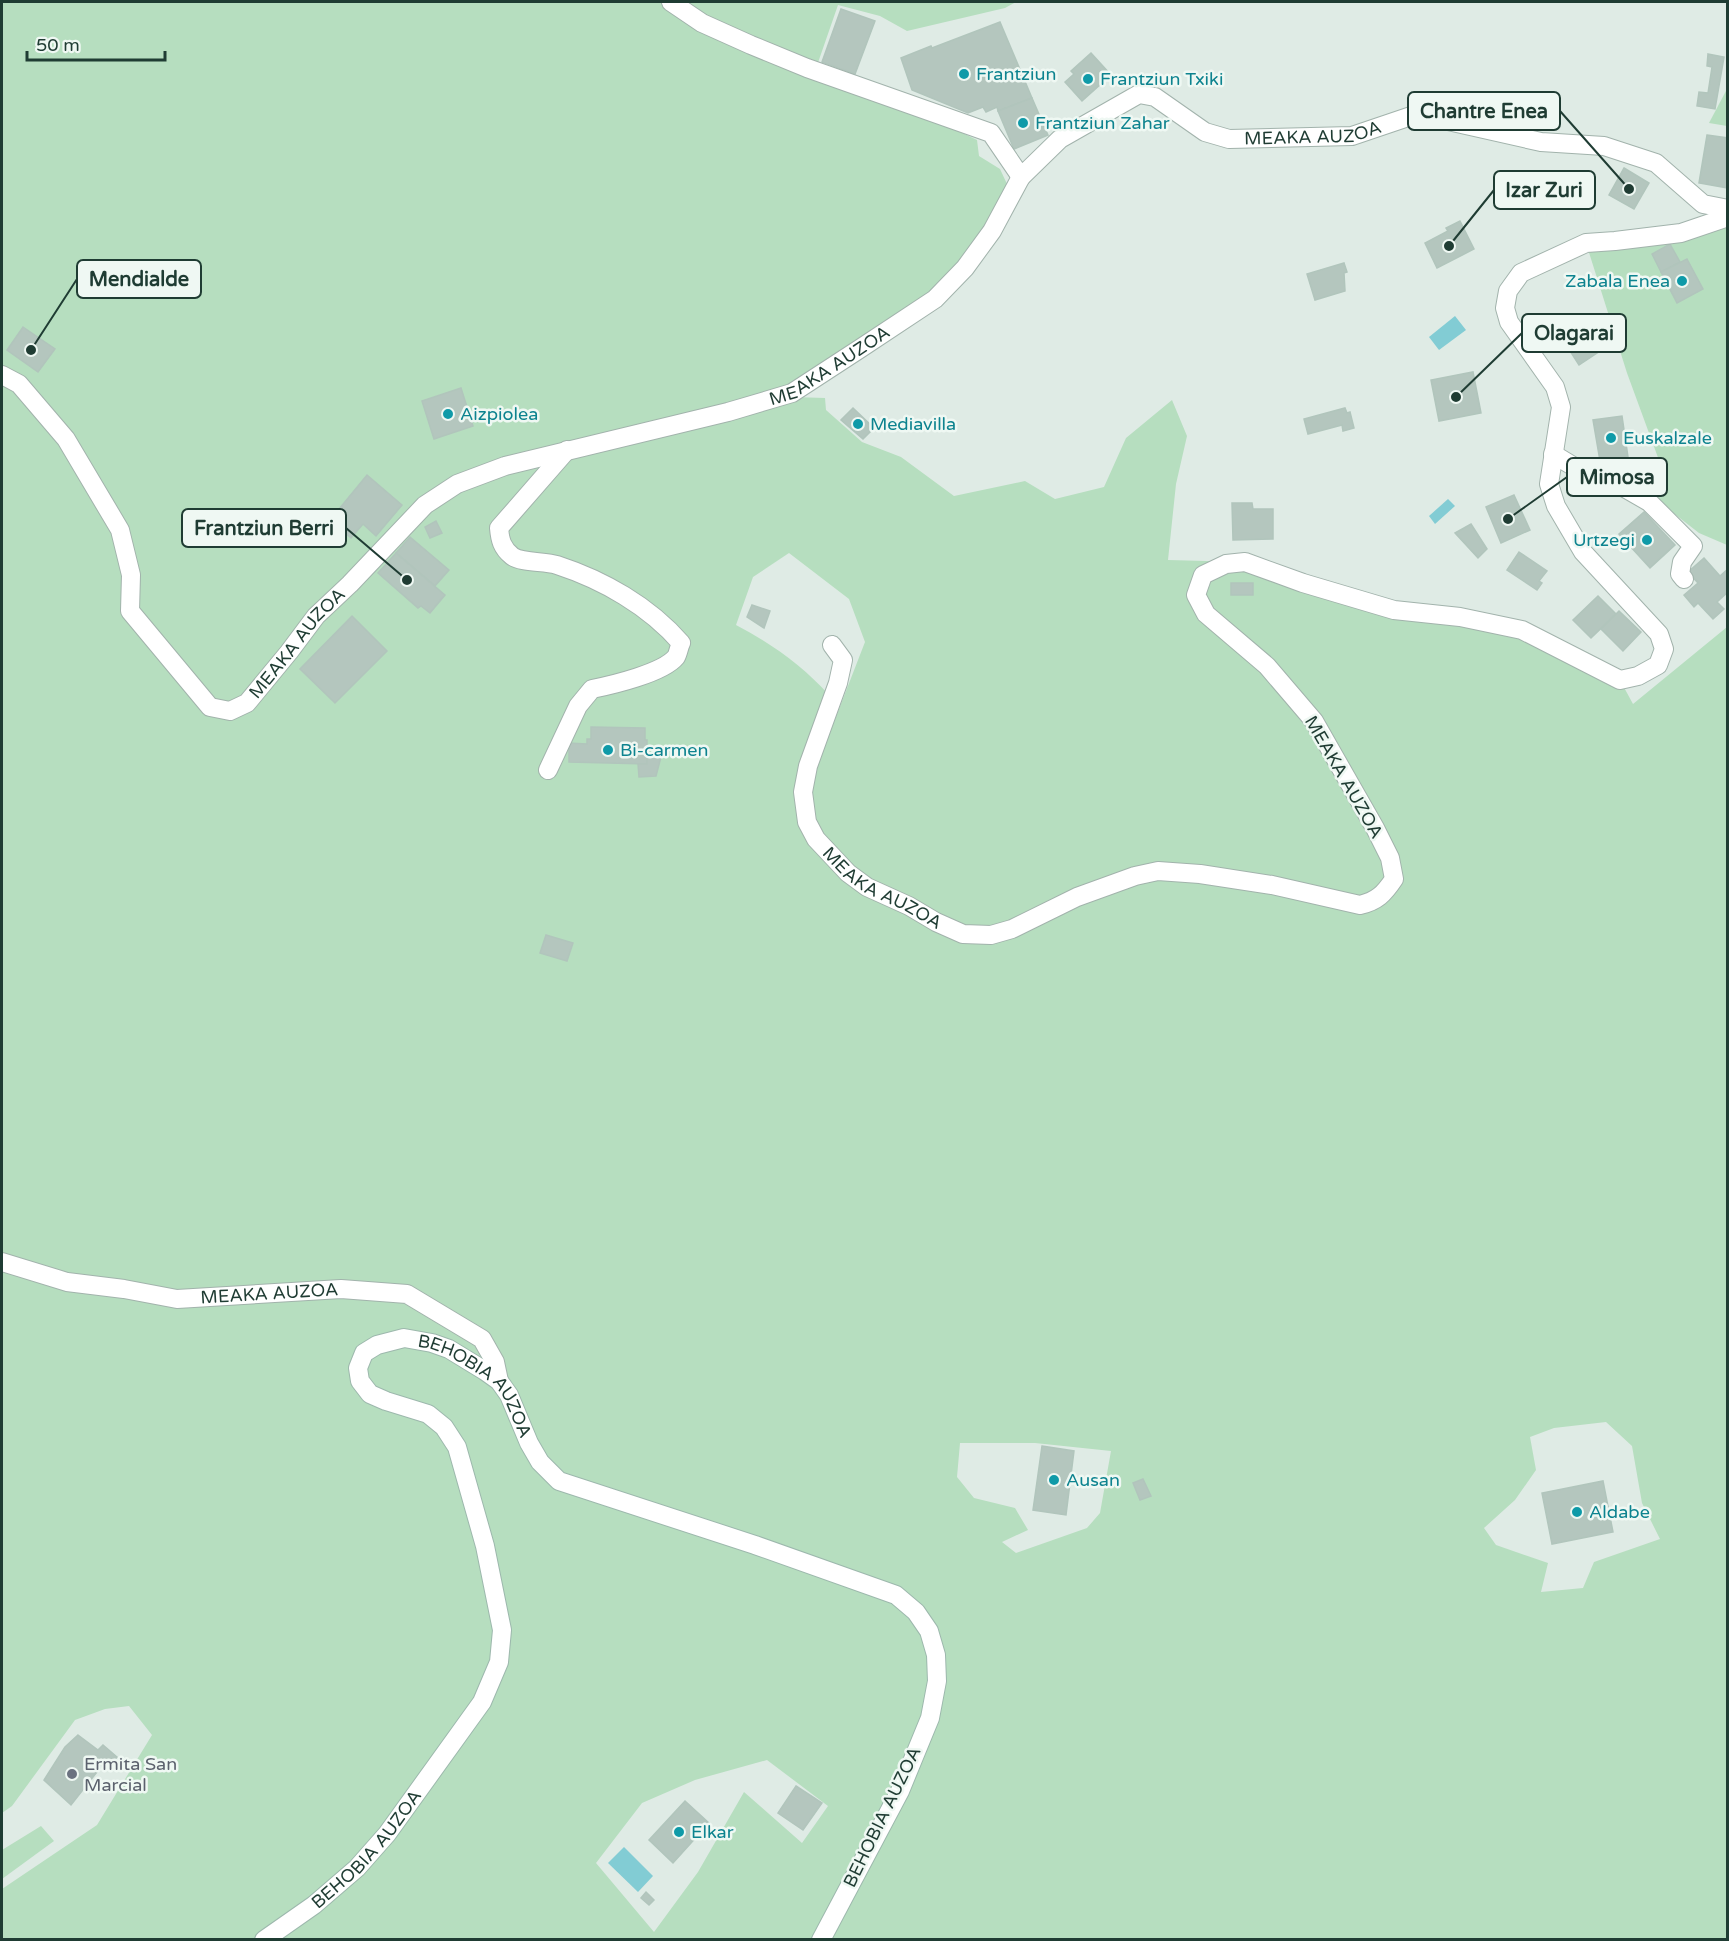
<svg xmlns="http://www.w3.org/2000/svg" width="1729" height="1941" font-family="'Varela Round',sans-serif">
<style>
.green{fill:#b6debf;fill-rule:evenodd}
.water{fill:#82ccd4}
.building{fill:#b4c6be;stroke:#b1c5bc;stroke-width:1.5}
.lines{fill:none;stroke-linecap:round;stroke-linejoin:round}
.street-casing{stroke:#a2b3ac;stroke-width:20}
.secondary-casing{stroke:#9db8ad;stroke-width:20}
.street{stroke:#fff;stroke-width:18}
.secondary{stroke:#fff;stroke-width:18}
.culture-dot{fill:#0f9aa8;stroke:#eff8f3;stroke-width:2}
.worship-dot{fill:#6b7280;stroke:#eff8f3;stroke-width:2}
.labels{text-anchor:middle;dominant-baseline:central;stroke-width:5;stroke-linejoin:round;paint-order:stroke}
.culture-label{font-size:18px;fill:#0d838f;stroke:#eff8f3;text-anchor:start}
.street-label{font-size:18px;fill:#1f3c33;stroke:#eff8f3}
.worship-label{font-size:18px;fill:#5b616d;stroke:#eff8f3;text-anchor:start}
.leader{fill:none;stroke:#1f3c33;stroke-width:2}
.callout-dot{fill:#1f3c33;stroke:#eff8f3;stroke-width:2}
.callout{fill:#eff8f3;stroke:#1f3c33;stroke-width:2}
.callout-label{font-size:20px;text-anchor:middle;font-weight:bold;fill:#1f3c33}
</style>
<rect width="100%" height="100%" fill="#dfebe5"/>
<g class="green">
<path d="M2,2H1016L1005,8L907,31L880,16L838,5L813,77L940,122L977,140L979,156L1000,169L1007,184L988,228L928,296L793,397L825,398L826,410L862,442L901,457L954,496L1025,481L1055,499L1104,487L1126,438L1172,400L1187,436L1176,484L1168,560L1245,562L1394,610L1522,630L1620,680L1633,704L1727,627V1939H2V1889L97,1825L152,1735L129,1706L105,1709L75,1720L12,1806L2,1813ZM789,553L849,599L865,642L810,784L812,815L825,842L797,785L829,695C803,666 771,643 736,625L753,577ZM1606,1422L1632,1446L1642,1503L1660,1539L1594,1562L1583,1588L1541,1592L1548,1563L1496,1545L1484,1528L1515,1500L1536,1470L1530,1437L1554,1428ZM960,1443H1035L1111,1451L1100,1513L1087,1528L1016,1553L1002,1542L1028,1530L1015,1508L974,1498L957,1477ZM767,1760L828,1806L802,1843L744,1792L698,1872L654,1932L596,1863L642,1803L695,1780Z"/>
<path d="M1727,89V126L1709,123Z"/>
<path d="M1727,218V545L1699,533L1658,501L1646,494L1665,490L1660,463L1627,373L1586,243Z"/>
<path d="M41,1826L54,1841L2,1879V1850Z"/>
</g>
<g class="water">
<path d="M1455,316L1466,330L1439,350L1429,337Z"/>
<path d="M1448,499L1455,506L1435,524L1429,516Z"/>
<path d="M624,1847L653,1876L638,1892L608,1863Z"/>
</g>
<g class="building">
<path d="M841,9L875,21L855,74L822,62Z"/>
<path d="M1000,22L1032,98L998,111L997,107L986,112L983,107L968,113L912,90L901,58L931,46L932,48Z"/>
<path d="M1091,53L1111,75L1082,101L1065,82L1074,74L1071,71Z"/>
<path d="M1708,54L1724,57L1715,109L1697,106L1699,92L1708,93L1712,67L1707,66Z"/>
<path d="M1032,98L1048,135L1014,149L998,111Z"/>
<path d="M1707,135L1728,138V188L1699,183Z"/>
<path d="M1624,168L1649,183L1634,209L1609,195Z"/>
<path d="M1460,221L1474,249L1437,268L1425,243L1448,231L1446,228Z"/>
<path d="M1670,244L1680,262L1661,272L1652,254Z"/>
<path d="M1687,259L1703,289L1677,303L1661,272Z"/>
<path d="M1344,263L1347,272L1344,273L1345,291L1315,300L1307,274Z"/>
<path d="M1577,316L1600,351L1579,365L1556,329Z"/>
<path d="M23,327L55,349L38,372L7,350Z"/>
<path d="M1473,372L1481,413L1439,421L1431,380Z"/>
<path d="M461,388L473,426L434,439L422,401Z"/>
<path d="M853,408L874,428L863,439L841,420Z"/>
<path d="M1345,408L1347,413L1350,412L1354,428L1343,431L1342,425L1308,434L1304,419Z"/>
<path d="M1622,416L1628,457L1600,461L1593,420Z"/>
<path d="M367,475L402,505L376,536L363,524L351,538L330,520Z"/>
<path d="M1514,495L1530,530L1501,543L1486,507Z"/>
<path d="M1232,503H1252L1253,509H1273V539L1233,540Z"/>
<path d="M1644,512L1675,545L1650,568L1619,534Z"/>
<path d="M436,521L442,533L430,538L425,527Z"/>
<path d="M1471,524L1487,549L1478,558L1455,533Z"/>
<path d="M410,537L449,570L435,586L396,553Z"/>
<path d="M1519,552L1547,571L1539,581L1542,583L1537,590L1507,570Z"/>
<path d="M396,553L445,595L430,613L421,606L418,608L378,573Z"/>
<path d="M1704,558L1720,576L1728,569V592L1717,602L1724,609L1713,619L1698,603L1694,607L1684,595L1698,583L1688,572Z"/>
<rect x="1231" y="583" width="22" height="12"/>
<path d="M1598,596L1616,614L1591,638L1573,620Z"/>
<path d="M752,605L770,611L764,628L747,617Z"/>
<path d="M1619,611L1641,632L1623,651L1601,629Z"/>
<path d="M352,616L387,651L335,703L300,669Z"/>
<path d="M591,727L645,728V740H647V764L569,762V743L587,744V739H591Z"/>
<path d="M647,756L661,757L656,776L639,777L638,764H647Z"/>
<path d="M546,935L573,943L567,961L540,953Z"/>
<path d="M1042,1446L1074,1451L1066,1515L1033,1510Z"/>
<path d="M1143,1479L1151,1496L1140,1500L1133,1483Z"/>
<path d="M1603,1481L1613,1532L1552,1544L1542,1493Z"/>
<path d="M78,1735L98,1750L103,1745L117,1757L109,1767L104,1763L71,1805L44,1780L65,1747Z"/>
<path d="M796,1786L822,1803L803,1830L778,1813Z"/>
<path d="M685,1801L709,1823L673,1863L649,1840Z"/>
<path d="M646,1892L654,1900L649,1905L641,1898Z"/>
</g>
<g class="lines">
<defs>
<g id="street">
<path id="s1" d="M671,2L702,23L751,45L807,68L991,133L1021,177L1060,139L1139,94L1155,97L1205,132L1229,139L1352,136L1417,114L1541,142L1604,146L1656,163L1703,204L1728,209"/>
<path id="s2" d="M2,375L19,384L66,439L120,530L131,575L130,611L210,707L230,711L247,703L289,652L316,616L350,584L425,505L457,484L505,466L728,412L792,393L861,348L935,299L965,268L992,231L1021,177"/>
<path d="M1553,454L1586,474L1616,483L1649,502L1693,546L1682,562L1680,574L1684,579"/>
<path id="s3" d="M832,645L843,660L838,683L808,766L803,792L807,822L816,839L848,873L867,887L909,906L936,922L963,934L991,935L1012,929L1077,897L1135,876L1158,871L1200,874L1272,885L1360,905C1377,901 1384,894 1394,879L1390,858L1375,828L1314,721L1267,666L1206,614L1196,595L1203,575L1226,564L1245,562L1303,583L1394,610L1460,617L1522,630L1620,680L1638,676L1658,665L1664,649L1659,634L1583,552L1556,506L1549,484L1561,407L1555,387L1509,322L1505,308L1508,291L1521,273L1586,243L1615,241L1681,233L1728,217"/>
<path d="M548,770L578,706L592,689C612,685 663,673 676,657C678,654 679,647 681,643C649,606 603,580 557,565C545,561 521,563 512,556C502,548 500,540 499,528L567,450"/>
<path id="s4" d="M2,1262L67,1282L124,1289L177,1299L341,1289L407,1294L482,1339L495,1362L499,1381"/>
</g>
<g id="secondary">
<path id="s5" d="M264,1940L314,1905L357,1868L387,1834L482,1702L499,1662L502,1630L485,1546L457,1447L444,1427L428,1414L386,1401L370,1394L360,1381L358,1368L364,1353L377,1345L404,1338L432,1343L449,1349L485,1371L499,1381L509,1395L529,1443L540,1462L559,1481L755,1545L896,1595L916,1612L929,1631L936,1655L937,1681L930,1718L900,1791L821,1940"/>
</g>
</defs>
<use href="#street" class="street-casing"/>
<use href="#secondary" class="secondary-casing"/>
<use href="#street" class="street"/>
<use href="#secondary" class="secondary"/>
</g>
<g class="culture-dot">
<circle cx="964" cy="74" r="6"/>
<circle cx="1088" cy="79" r="6"/>
<circle cx="1023" cy="123" r="6"/>
<circle cx="1682" cy="281" r="6"/>
<circle cx="448" cy="414" r="6"/>
<circle cx="858" cy="424" r="6"/>
<circle cx="1611" cy="438" r="6"/>
<circle cx="1647" cy="540" r="6"/>
<circle cx="608" cy="750" r="6"/>
<circle cx="1054" cy="1480" r="6"/>
<circle cx="1577" cy="1512" r="6"/>
<circle cx="679" cy="1832" r="6"/>
</g>
<circle class="worship-dot" cx="72" cy="1774" r="6"/>
<g class="labels">
<g class="culture-label">
<text x="976" y="74">Frantziun</text>
<text x="1100" y="79">Frantziun Txiki</text>
<text x="1035" y="123">Frantziun Zahar</text>
<text x="1670" y="281" text-anchor="end">Zabala Enea</text>
<text x="460" y="414">Aizpiolea</text>
<text x="870" y="424">Mediavilla</text>
<text x="1623" y="438">Euskalzale</text>
<text x="1635" y="540" text-anchor="end">Urtzegi</text>
<text x="620" y="750">Bi-carmen</text>
<text x="1066" y="1480">Ausan</text>
<text x="1589" y="1512">Aldabe</text>
<text x="691" y="1832">Elkar</text>
</g>
<g class="street-label">
<text stroke="none"><textPath href="#s1" startOffset="732">MEAKA AUZOA</textPath></text>
<text stroke="none"><textPath href="#s2" startOffset="1142">MEAKA AUZOA</textPath></text>
<text stroke="none"><textPath href="#s2" startOffset="522">MEAKA AUZOA</textPath></text>
<text transform="translate(1344 777) rotate(60)">MEAKA AUZOA</text>
<text stroke="none"><textPath href="#s3" startOffset="290">MEAKA AUZOA</textPath></text>
<text stroke="none"><textPath href="#s4" startOffset="272">MEAKA AUZOA</textPath></text>
<text stroke="none"><textPath href="#s5" startOffset="876">BEHOBIA AUZOA</textPath></text>
<text transform="translate(882 1817) rotate(-64)">BEHOBIA AUZOA</text>
<text stroke="none"><textPath href="#s5" startOffset="138">BEHOBIA AUZOA</textPath></text>
</g>
<g class="worship-label">
<text x="84" y="1764">Ermita San<tspan x="84" dy="21">Marcial</tspan></text>
</g>
</g>
<path class="leader" d="M1629 189L1560 111M1449 246L1494 190M31 350L77 279M1456 397L1522 333M1508 519L1567 477M407 580L346 528"/>
<g class="callout-dot">
<circle cx="1629" cy="189" r="6"/>
<circle cx="1449" cy="246" r="6"/>
<circle cx="31" cy="350" r="6"/>
<circle cx="1456" cy="397" r="6"/>
<circle cx="1508" cy="519" r="6"/>
<circle cx="407" cy="580" r="6"/>
</g>
<g class="callout">
<rect x="1408" y="92" width="152" height="38" rx="6"/>
<rect x="1494" y="171" width="101" height="38" rx="6"/>
<rect x="77" y="260" width="124" height="38" rx="6"/>
<rect x="1522" y="314" width="104" height="38" rx="6"/>
<rect x="1567" y="458" width="100" height="38" rx="6"/>
<rect x="182" y="509" width="164" height="38" rx="6"/>
</g>
<g class="callout-label">
<text x="1484" y="118">Chantre Enea</text>
<text x="1544" y="197">Izar Zuri</text>
<text x="139" y="286">Mendialde</text>
<text x="1574" y="340">Olagarai</text>
<text x="1617" y="484">Mimosa</text>
<text x="264" y="535">Frantziun Berri</text>
</g>
<rect width="1729" height="1941" fill="none" stroke="#1f3c33" stroke-width="6"/>
<path d="M27 51v9h138v-9" fill="none" stroke="#1f3c33" stroke-width="3"/>
<text x="36" y="51" font-size="18" fill="#1f3c33" stroke="#eff8f3" stroke-width="4.5" paint-order="stroke">50 m</text>
</svg>
